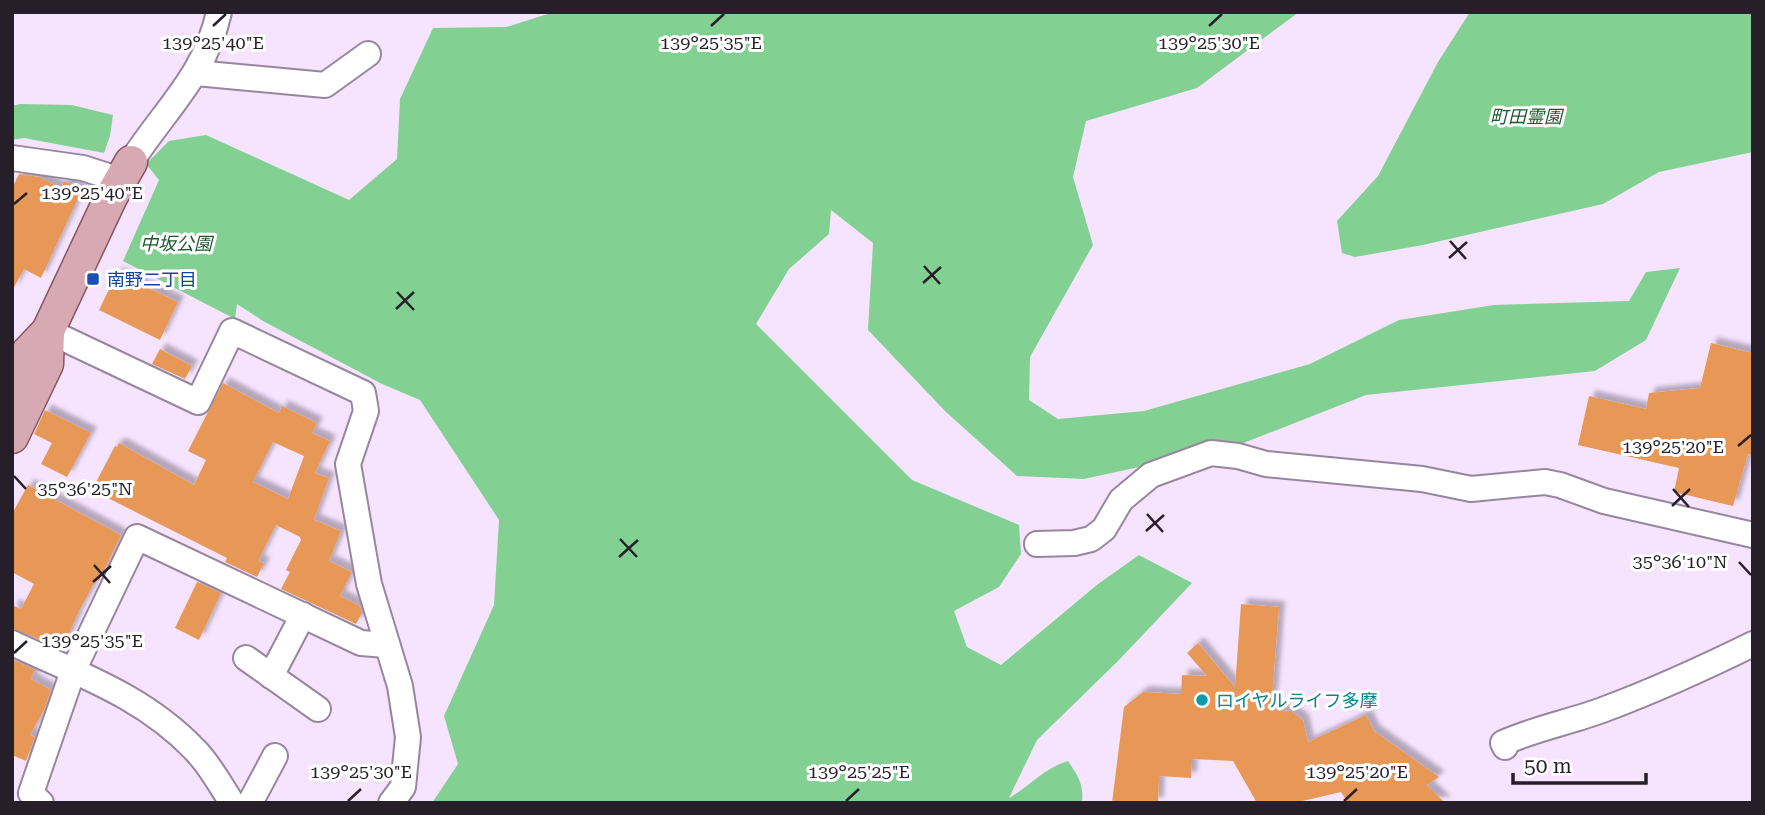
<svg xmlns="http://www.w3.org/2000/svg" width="1765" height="815" font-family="'Roboto Serif','Noto Sans JP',serif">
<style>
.green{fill:#82d193}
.building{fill:#e89857;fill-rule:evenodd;filter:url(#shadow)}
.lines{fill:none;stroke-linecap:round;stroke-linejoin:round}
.minor-casing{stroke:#96869e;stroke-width:28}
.major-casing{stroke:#885462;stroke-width:35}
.minor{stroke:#fff;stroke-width:24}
.major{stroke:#d7aab3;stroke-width:32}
.ticks{fill:none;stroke:#261f29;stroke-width:2.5}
.transit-dot{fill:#1a4fb4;stroke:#fff;stroke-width:2.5}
.culture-dot{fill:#0f9aa8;stroke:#fff;stroke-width:2.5}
.labels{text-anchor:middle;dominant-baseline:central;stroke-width:6;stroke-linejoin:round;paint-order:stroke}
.park-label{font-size:18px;font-style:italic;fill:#1c592e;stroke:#fff}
.transit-label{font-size:18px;fill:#164399;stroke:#fff;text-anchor:start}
.culture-label{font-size:18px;fill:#0d838f;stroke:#fff;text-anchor:start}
.ticks-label{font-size:18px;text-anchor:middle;fill:#261f29;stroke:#fff;stroke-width:6;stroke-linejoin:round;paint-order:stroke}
</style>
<defs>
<filter id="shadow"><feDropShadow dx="6" dy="-6" stdDeviation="2" flood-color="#0004"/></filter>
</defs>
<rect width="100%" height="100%" fill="#f6e4ff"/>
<g class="green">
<path d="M554,12H1299L1197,88L1086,121L1073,177L1093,245L1030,357L1029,400L1058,419L1144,411L1310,364L1399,320L1494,305L1629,301L1646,272L1680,268L1646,340L1595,371L1366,395L1241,444L1207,445L1153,464L1084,479L1017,476L945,411L868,330L873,243L831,210L829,234L789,269L756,324L912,480L1019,525L1021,554L999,587L954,611L967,647L1001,665L1098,584L1139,555L1192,583L1118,661L1037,740L1009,798C1030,786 1044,768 1068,761C1078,776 1084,784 1082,803H432L458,764L444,716L494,605L499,520L420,400L382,384L263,321L237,304L235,319L123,261L159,180L146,164L169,141L206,135L349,200L397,159L400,99L433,28L506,27Z"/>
<path d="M1470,12H1753V152L1659,172L1603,204L1423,245L1355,257L1342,253L1337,221L1378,176L1438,62Z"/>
<path d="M20,104L72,105L113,115L110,136L104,153L24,138L12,140V106Z"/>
</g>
<g class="building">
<path d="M19,174L39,177L61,188L64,181L82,190L41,278L24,269L12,291V188Z"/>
<path d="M117,273L178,302L160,340L99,310Z"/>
<path d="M1711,343L1753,353V455L1748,454L1733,506L1674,492L1679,468L1578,445L1589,396L1646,409L1649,393L1700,388Z"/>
<path d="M160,349L192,366L185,379L152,364Z"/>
<path d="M223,383L279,413L282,406L317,423L312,433L330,441L315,473L329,478L314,520L341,531L329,561L352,572L340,596L360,606L362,613L356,624L281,589L290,572L286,570L301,540L300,537L276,525L258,561L264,563L257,577L225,562L227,558L92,490L115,446L117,447L119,443L194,485L206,460L188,451ZM273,442L304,456L288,499L253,482Z"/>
<path d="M45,410L91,433L67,477L41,464L52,443L34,434Z"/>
<path d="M28,485L121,535L99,581L96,580L79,611L62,649L12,628V605L21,609L34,584L12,572V514Z"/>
<path d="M197,582L221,593L199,640L175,628Z"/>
<path d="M1241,604L1279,607L1271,710L1291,711L1303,720L1308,742L1366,715L1374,731L1439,777L1427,785L1445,803H1348L1341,792L1294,803H1257L1233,761L1192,759L1191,778L1159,776L1158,803H1112L1124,707L1143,692L1181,694L1182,675L1207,676L1187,653L1198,643L1235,687Z"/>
<path d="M12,659L35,670L31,679L51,690L44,710L30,735L35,737L26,761L12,755Z"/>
</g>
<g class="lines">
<defs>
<g id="minor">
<path d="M196,73L325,85L368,54"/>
<path d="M12,158L83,168L120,180"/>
<path d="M131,162C165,109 205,76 219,12"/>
<path d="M48,331L198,402L232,331L363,393L366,411L348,464L369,584L400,686L408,737L403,787L391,803"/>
<path d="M1037,544L1074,543L1091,539L1104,529L1121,500L1151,475L1211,453L1238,456L1266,464L1422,479L1471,489L1545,482L1560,485L1604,501L1753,535"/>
<path d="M12,643C78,674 144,696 195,750C210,765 221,786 232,803"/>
<path d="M246,658L318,709"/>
<path d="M271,676L303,615"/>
<path d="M1505,747L1503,743C1536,728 1571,722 1605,709C1656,690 1704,668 1753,644"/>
<path d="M41,803L31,793L73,671L137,537L361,643L386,645"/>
<path d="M250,803L275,756"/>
</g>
<g id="major">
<path d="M12,384L27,353L48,331L111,197L131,162"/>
<path d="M12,437L47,364L48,331"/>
</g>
</defs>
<use href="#minor" class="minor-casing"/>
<use href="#major" class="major-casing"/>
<use href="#minor" class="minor"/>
<use href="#major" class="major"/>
</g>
<path class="ticks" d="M213,26L226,14M711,26L724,14M1209,26L1222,14M14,204L27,193M1450,241L1466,259M1449,258L1467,242M924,266L940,284M923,283L941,267M397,292L414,310M396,309L414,292M1738,446L1751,435M14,476L26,489M1673,489L1689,507M1672,506L1690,489M1147,514L1163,532M1146,531L1164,515M620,539L637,557M619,557L638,540M1739,562L1751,575M94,565L110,583M93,582L111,566M14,653L27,641M348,801L361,789M846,801L859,789M1344,801L1357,789"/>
<rect class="transit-dot" x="86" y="272" width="14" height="14" rx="3.5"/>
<circle class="culture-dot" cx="1202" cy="700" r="7"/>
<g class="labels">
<g class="park-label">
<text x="1526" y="116">町田霊園</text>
<text x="176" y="243">中坂公園</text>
</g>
<g class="transit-label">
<text x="107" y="279">南野二丁目</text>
</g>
<g class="culture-label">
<text x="1216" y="700">ロイヤルライフ多摩</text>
</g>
</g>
<g class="ticks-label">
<text x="213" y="49">139°25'40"E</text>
<text x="711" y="49">139°25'35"E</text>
<text x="1209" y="49">139°25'30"E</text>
<text x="92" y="199">139°25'40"E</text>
<text x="1673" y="453">139°25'20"E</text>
<text x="85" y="495">35°36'25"N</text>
<text x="1680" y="568">35°36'10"N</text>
<text x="92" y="647">139°25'35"E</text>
<text x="361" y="778">139°25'30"E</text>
<text x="859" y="778">139°25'25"E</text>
<text x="1357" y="778">139°25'20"E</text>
</g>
<rect width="1765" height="815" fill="none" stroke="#261f29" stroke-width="28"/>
<path d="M1513 773v10h133v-10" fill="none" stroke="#261f29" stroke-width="3.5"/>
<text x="1524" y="773" font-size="21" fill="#261f29" stroke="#ffffff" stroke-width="5" paint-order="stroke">50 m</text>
</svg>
